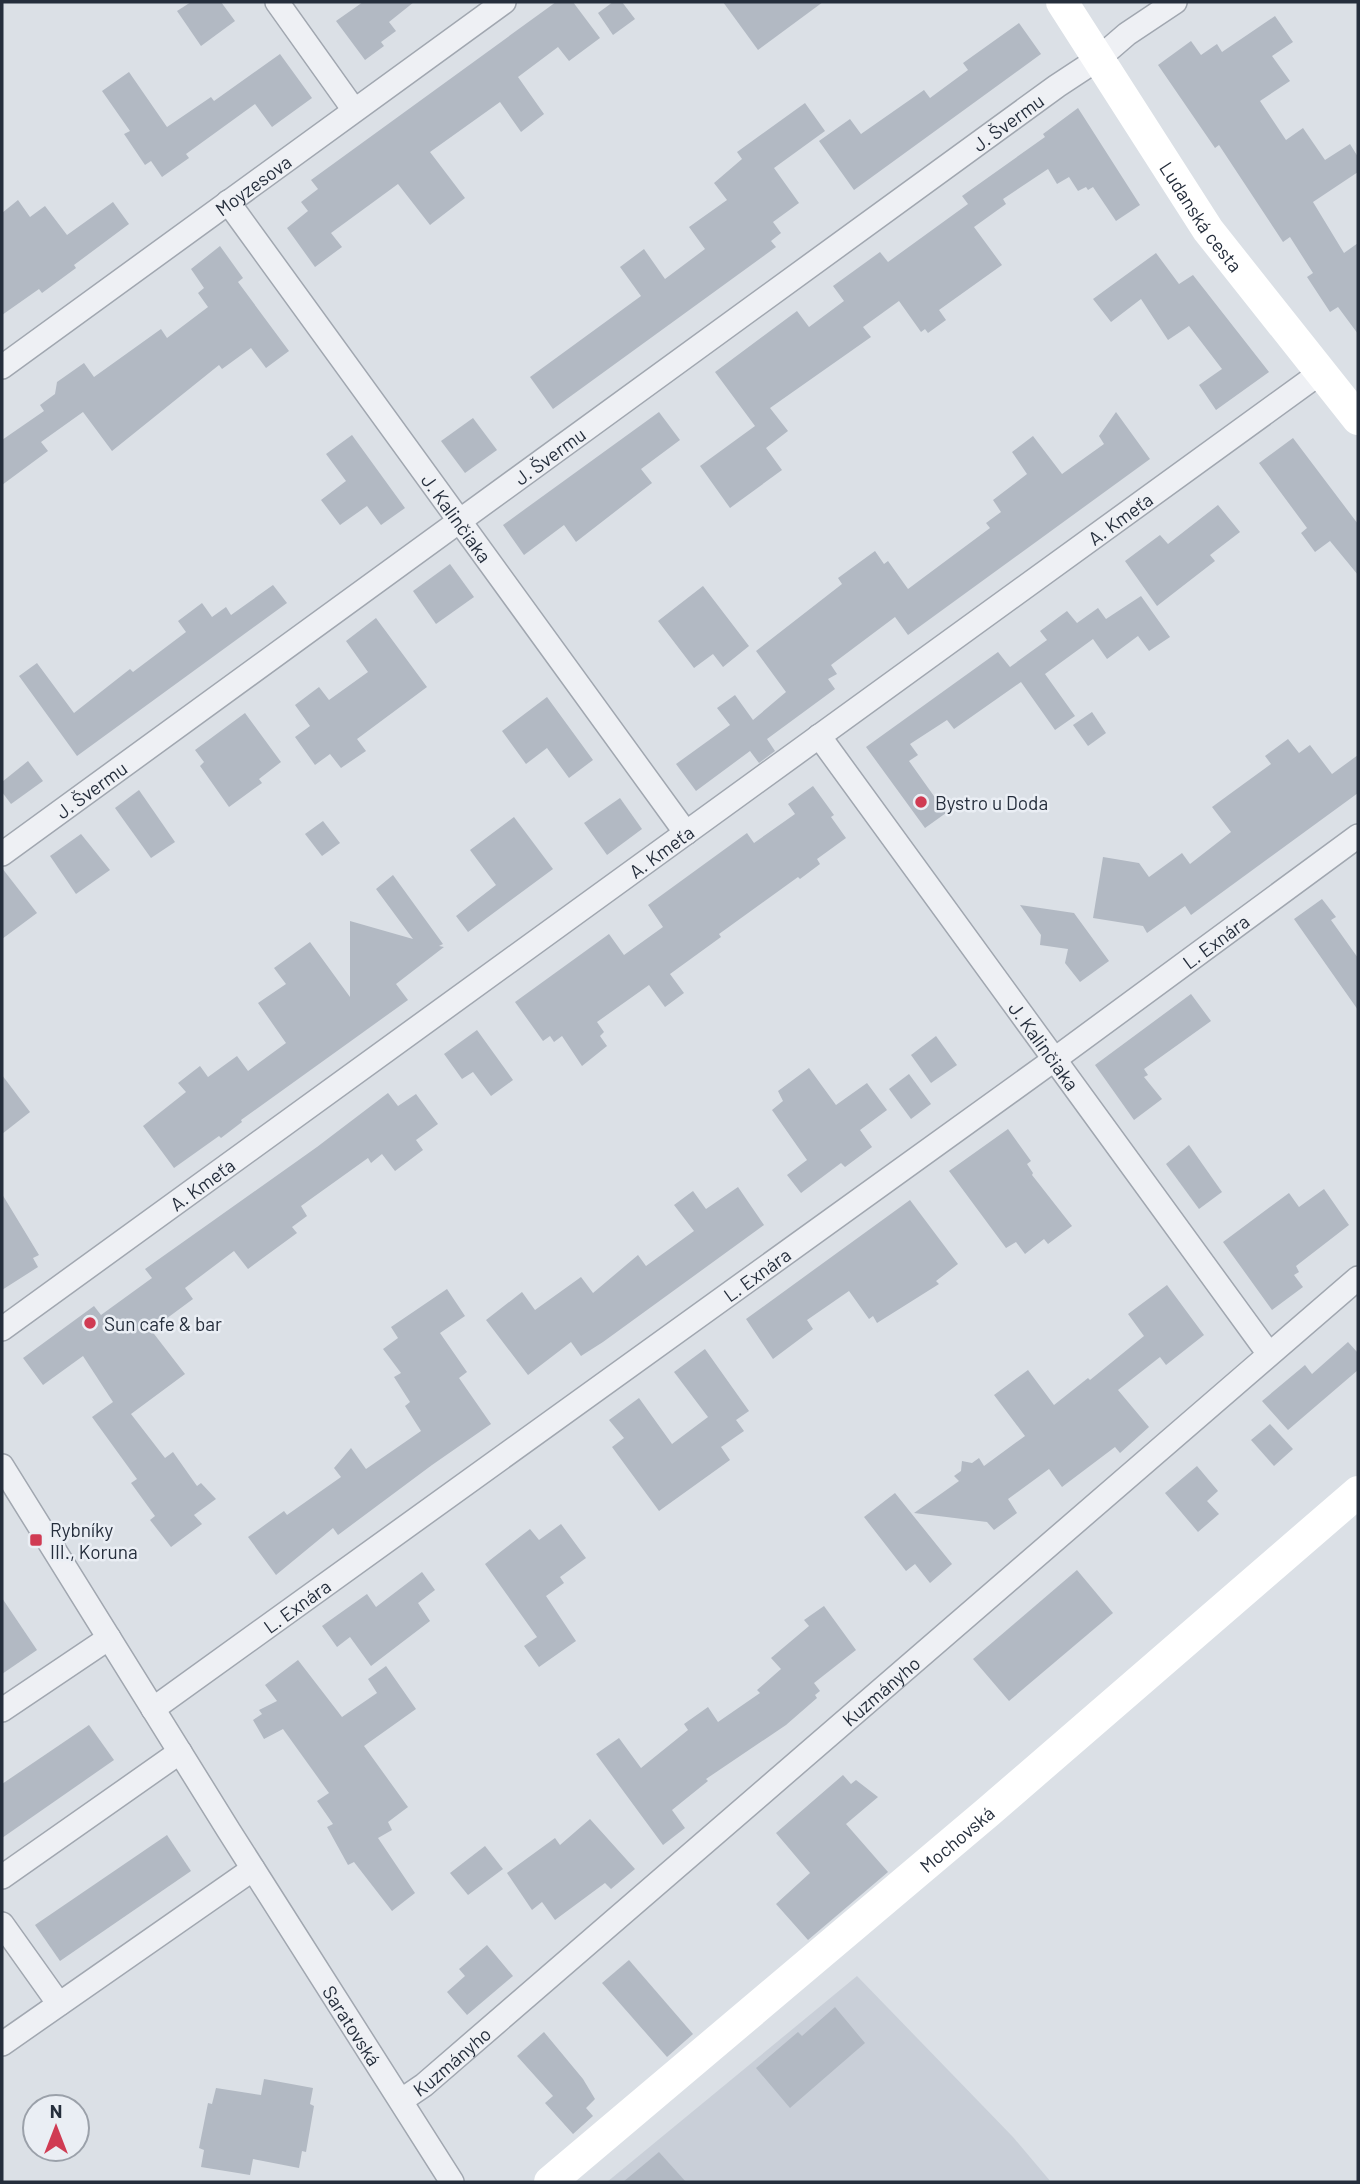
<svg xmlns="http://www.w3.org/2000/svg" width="1360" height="2184" font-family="Barlow,sans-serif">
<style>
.built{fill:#c9cfd8}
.building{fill:#b2b9c3}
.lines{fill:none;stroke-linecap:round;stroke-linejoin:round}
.street-casing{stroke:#a1a7b0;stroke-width:26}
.street{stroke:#eef0f4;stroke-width:23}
.secondary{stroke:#fff;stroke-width:32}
.poi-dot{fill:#d03b53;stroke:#eaeef4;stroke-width:2.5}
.labels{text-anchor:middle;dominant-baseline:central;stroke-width:5;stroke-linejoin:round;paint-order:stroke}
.street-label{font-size:19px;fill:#252e3c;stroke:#eaeef4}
.poi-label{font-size:19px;fill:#252e3c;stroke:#eaeef4;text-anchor:start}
</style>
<rect width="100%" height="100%" fill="#dbe0e6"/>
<path class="built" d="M857,1976L1013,2137L1051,2182H607Z"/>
<g class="building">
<path d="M191,2H221L235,21L201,46L177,11Z"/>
<path d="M363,2H414L389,22L396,31L381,42L384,46L365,60L336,21Z"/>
<path d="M556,2H573L600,38L569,61L558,47L518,77L544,114L521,132L500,102L430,152L465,198L430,225L398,184L331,233L342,247L315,267L287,228L308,211L301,202L318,189L311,180Z"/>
<path d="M613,2H622L635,19L613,35L598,13Z"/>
<path d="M723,2H823L758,50Z"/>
<path d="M1275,16L1293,42L1272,56L1290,81L1260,101L1286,140L1303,128L1325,160L1350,144L1358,157V172L1313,202L1344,253L1358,243V334L1338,307L1330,312L1307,277L1313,273L1290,237L1283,242L1219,145L1215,148L1158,65L1191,41L1201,55L1217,44L1222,52Z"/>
<path d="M1019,23L1041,54L854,190L819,141L850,119L861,134L924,90L930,98L968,70L963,63Z"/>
<path d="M280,54L312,98L272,127L255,104L186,154L189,158L162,177L151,161L145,165L124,134L130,131L102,91L129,72L167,127L211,97L214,101Z"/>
<path d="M805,103L825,131L774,168L799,203L773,222L781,233L771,241L776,247L553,409L530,377L641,296L620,267L644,249L665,279L705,249L689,227L727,200L714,183L742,159L737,152Z"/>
<path d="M1078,108L1140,205L1116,221L1093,187L1088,190L1086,187L1078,191L1069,177L1057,184L1048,169L1003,199L1006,204L974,227L1002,265L939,310L946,320L928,333L925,329L921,332L899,301L863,327L871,337L770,408L788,431L766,448L782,470L730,508L700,466L755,426L715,372L797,311L809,327L844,301L833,286L880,252L888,262L968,204L962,196L1045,137L1043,134Z"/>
<path d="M18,200L30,217L45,206L67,235L113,202L129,224L74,265L76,268L42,293L39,289L2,315V213Z"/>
<path d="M220,246L243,278L238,282L289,351L266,368L251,348L222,369L219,365L112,451L83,412L41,442L48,451L2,485V440L44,411L40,405L55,394L57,382L84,363L94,377L161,329L167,338L208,307L198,293L204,288L191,269Z"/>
<path d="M1156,253L1179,284L1193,275L1269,372L1216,410L1199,385L1222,369L1189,326L1168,340L1141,299L1111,322L1093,299Z"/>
<path d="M659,412L680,440L641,469L652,483L576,542L564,525L524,555L503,525Z"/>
<path d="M1116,412L1150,459L908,635L895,617L831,665L837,674L828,679L835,689L767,739L775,751L759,763L750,751L696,791L676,764L730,725L717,708L735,695L753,720L786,692L756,651L842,584L838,578L875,551L884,564L888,561L908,589L990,528L986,523L1001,512L993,500L1027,474L1012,452L1033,436L1062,474L1104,444L1099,436Z"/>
<path d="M473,418L497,450L465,473L441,441Z"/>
<path d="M352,435L405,508L381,525L367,506L340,525L321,500L346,481L326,454Z"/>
<path d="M1293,438L1358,524V575L1330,541L1315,552L1301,533L1307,528L1259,463Z"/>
<path d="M1218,505L1240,532L1210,555L1215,561L1157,606L1125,561L1160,535L1168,544Z"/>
<path d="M450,564L474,597L436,624L413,591Z"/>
<path d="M273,585L287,603L77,756L19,676L37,663L74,713L130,669L133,672L186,632L178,621L202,603L212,617L226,607L231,615Z"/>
<path d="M703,586L749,646L723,667L713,654L694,668L658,621Z"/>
<path d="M1141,596L1170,637L1149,651L1138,636L1107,659L1093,639L1045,674L1075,716L1055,730L1021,682L954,729L947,720L910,744L918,755L909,761L946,813L925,828L866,747L998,652L1010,667L1047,640L1040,631L1067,611L1077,623L1098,608L1106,619Z"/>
<path d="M376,618L427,687L357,739L366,751L341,768L330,754L315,765L295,737L310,726L295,705L319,687L329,700L368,672L346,641Z"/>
<path d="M547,697L593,760L569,778L547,748L526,764L502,731Z"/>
<path d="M1092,712L1106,733L1088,746L1073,725Z"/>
<path d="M245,713L281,762L259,779L262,783L229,807L200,766L204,762L195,750Z"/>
<path d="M1288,739L1299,753L1310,745L1332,774L1358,755V793L1191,915L1185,906L1147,933L1143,926L1093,918L1103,857L1139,863L1149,877L1182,853L1190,864L1231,832L1212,807L1271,764L1265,756Z"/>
<path d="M28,761L43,781L11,804L2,792V782Z"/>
<path d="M813,786L834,815L831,817L846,838L817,859L820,864L800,879L798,877L719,934L721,937L670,974L684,993L665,1007L649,985L597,1022L604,1032L600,1036L607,1046L582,1066L562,1036L554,1042L550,1036L543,1041L515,1002L609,934L624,955L663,927L648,905L747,833L754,843L795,814L788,804Z"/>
<path d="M139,790L175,842L151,858L115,808Z"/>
<path d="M620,798L642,829L607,855L584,823Z"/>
<path d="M514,817L553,869L468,932L456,916L496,885L470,850Z"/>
<path d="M323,821L340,843L322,856L305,834Z"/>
<path d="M81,834L110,870L76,894L50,856Z"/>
<path d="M2,868L37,913L2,939Z"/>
<path d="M393,875L443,944L439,946L444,947L396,984L408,1000L241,1120L242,1122L221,1138L219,1136L174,1168L143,1126L186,1092L178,1083L200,1066L208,1077L237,1056L248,1071L286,1043L258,1003L286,984L274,968L310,942L350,997V921L413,939L376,889Z"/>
<path d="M1322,899L1336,917L1331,920L1358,958V1010L1294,919Z"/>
<path d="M1020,905L1074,913L1109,961L1080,982L1065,963L1068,949L1040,945L1041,935Z"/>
<path d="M1191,994L1211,1021L1144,1069L1148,1075L1144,1077L1162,1099L1134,1120L1095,1065Z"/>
<path d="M477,1030L513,1080L491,1096L473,1072L462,1079L444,1054Z"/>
<path d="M936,1036L957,1065L931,1083L911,1055Z"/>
<path d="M809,1068L836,1105L867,1083L887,1110L860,1130L872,1147L845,1167L841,1163L801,1193L787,1175L807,1160L772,1110L783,1101L778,1091Z"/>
<path d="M909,1074L931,1104L911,1119L889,1089Z"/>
<path d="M2,1075L30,1112L2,1134Z"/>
<path d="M388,1093L398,1106L416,1094L438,1124L416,1140L423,1150L395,1171L382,1154L371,1163L368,1158L301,1206L307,1216L292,1227L297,1233L248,1269L234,1251L185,1288L193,1299L151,1330L185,1374L131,1414L165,1458L173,1452L197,1486L201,1483L216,1499L194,1515L202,1524L171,1547L150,1520L155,1516L131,1483L137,1479L92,1417L113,1402L83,1356L43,1385L23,1358L94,1306L101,1315L152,1278L145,1269L317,1147Z"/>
<path d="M1008,1129L1031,1161L1027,1164L1033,1173L1032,1175L1072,1226L1048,1244L1044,1239L1025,1254L1016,1242L1006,1248L949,1171Z"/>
<path d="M1189,1145L1222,1192L1199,1209L1166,1164Z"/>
<path d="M738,1187L764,1225L603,1342L581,1356L571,1342L528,1375L486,1320L522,1292L535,1310L581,1277L593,1293L638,1255L646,1266L694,1231L674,1205L693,1191L706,1209Z"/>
<path d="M1324,1189L1349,1225L1296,1266L1299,1272L1294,1275L1303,1287L1272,1310L1223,1242L1289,1193L1299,1207Z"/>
<path d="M2,1194L39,1255L33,1258L38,1267L2,1290Z"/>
<path d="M910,1200L958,1264L936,1281L939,1284L877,1323L873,1316L869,1319L849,1291L807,1320L813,1329L773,1359L746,1319Z"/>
<path d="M1167,1285L1204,1335L1166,1365L1160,1357L1118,1390L1149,1427L1120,1453L1115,1447L1062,1487L1049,1469L1008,1499L1017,1513L994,1530L987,1522L914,1513L959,1481L954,1476L961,1471L962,1461L972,1463L979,1458L984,1466L1025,1436L994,1395L1028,1370L1054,1405L1088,1378L1090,1380L1144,1336L1128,1314Z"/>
<path d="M447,1289L465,1316L440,1333L467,1372L459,1378L491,1424L432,1465L338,1535L333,1528L276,1575L248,1537L284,1511L287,1515L341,1477L334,1468L351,1448L366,1469L421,1431L405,1406L410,1402L394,1377L401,1373L383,1349L398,1338L391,1327Z"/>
<path d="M1348,1342L1358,1353V1370L1288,1430L1262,1401L1305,1365L1312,1374Z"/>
<path d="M705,1349L749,1411L736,1420L744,1431L721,1447L730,1460L659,1511L612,1447L624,1438L609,1420L639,1398L672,1444L708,1417L674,1372Z"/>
<path d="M1270,1424L1293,1449L1274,1466L1251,1440Z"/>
<path d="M1197,1466L1218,1491L1207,1501L1219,1514L1198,1532L1165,1493Z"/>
<path d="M895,1493L952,1564L930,1583L915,1564L906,1571L864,1517Z"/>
<path d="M561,1524L586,1558L560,1577L564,1583L546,1596L576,1641L539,1667L524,1646L537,1637L485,1564L530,1529L539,1540Z"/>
<path d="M1077,1570L1113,1613L1009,1701L973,1659Z"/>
<path d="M422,1572L435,1590L418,1603L430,1621L371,1666L350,1637L337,1647L322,1626L367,1594L376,1607Z"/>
<path d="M2,1598L37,1650L2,1674Z"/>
<path d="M824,1606L856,1650L814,1683L820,1691L815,1695L817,1698L786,1725L706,1779L708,1781L672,1810L685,1828L663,1845L596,1754L619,1738L641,1768L688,1730L684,1724L708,1707L718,1722L760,1693L757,1690L781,1669L771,1658L809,1626L804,1620Z"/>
<path d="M298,1660L342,1717L377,1693L368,1679L386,1666L416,1709L364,1746L408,1807L388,1822L392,1830L378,1838L415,1893L392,1911L354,1862L348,1865L327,1827L333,1824L317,1801L329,1793L283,1729L264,1739L253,1720L262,1714L259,1710L277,1701L265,1685Z"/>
<path d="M89,1725L114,1760L2,1838V1784Z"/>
<path d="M843,1775L851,1784L856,1780L878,1797L846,1824L888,1872L808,1940L776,1904L810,1873L776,1833Z"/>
<path d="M590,1819L635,1869L611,1889L605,1883L555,1920L542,1902L532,1910L507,1873L555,1838L560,1845Z"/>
<path d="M167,1835L191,1871L60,1961L35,1925Z"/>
<path d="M485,1846L503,1869L468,1895L450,1873Z"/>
<path d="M487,1945L513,1976L467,2015L447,1992L465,1976L459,1969Z"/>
<path d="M629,1960L693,2034L667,2057L602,1983Z"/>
<path d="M835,2007L865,2043L790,2108L756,2068L798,2032L802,2036Z"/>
<path d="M544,2032L583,2079L595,2099L586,2108L593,2116L573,2134L545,2103L553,2096L517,2056Z"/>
<path d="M264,2079L313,2088L310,2104L314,2106L306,2152L302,2151L299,2168L253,2159L250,2175L201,2167L204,2150L199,2148L208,2103L212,2104L216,2088L261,2095Z"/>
<path d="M659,2152L686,2182H623Z"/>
</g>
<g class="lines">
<defs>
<g id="street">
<path d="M277,2L354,110"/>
<path id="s1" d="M228,202L686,833"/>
<path id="s2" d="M2,367L504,2"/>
<path id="s3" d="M819,736L1269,1354"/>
<path id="s4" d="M2,854L1057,86L1098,59L1127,34L1175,2"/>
<path id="s5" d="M2,1329L1320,373"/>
<path id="s6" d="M2,1466L229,1831L452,2182"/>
<path id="s7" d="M153,1709L1055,1059L1358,836"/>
<path d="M2,1710L109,1638"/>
<path d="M2,1877L180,1752"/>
<path d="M2,1924L59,2004"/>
<path d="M2,2044L253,1869"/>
<path id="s8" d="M402,2100L424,2085L1358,1278"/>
</g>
</defs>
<use href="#street" class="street-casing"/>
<use href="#street" class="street"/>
<g class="secondary">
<path id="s9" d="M1062,2L1208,230L1358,419"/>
<path id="s10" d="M550,2182L988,1812L1358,1492"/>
</g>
</g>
<g class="poi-dot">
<circle cx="921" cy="802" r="7"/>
<circle cx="90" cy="1323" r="7"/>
<rect x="29" y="1533" width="14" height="14" rx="3.5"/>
</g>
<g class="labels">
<g class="street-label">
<text stroke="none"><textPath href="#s4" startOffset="1244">J. Švermu</textPath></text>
<text stroke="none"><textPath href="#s2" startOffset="310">Moyzesova</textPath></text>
<text stroke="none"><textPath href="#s9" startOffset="256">Ludanská cesta</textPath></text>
<text stroke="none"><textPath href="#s4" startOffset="677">J. Švermu</textPath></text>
<text stroke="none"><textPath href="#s1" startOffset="390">J. Kalinčiaka</textPath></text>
<text stroke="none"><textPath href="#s5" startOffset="1381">A. Kmeťa</textPath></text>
<text stroke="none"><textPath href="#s4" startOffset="110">J. Švermu</textPath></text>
<text stroke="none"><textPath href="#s5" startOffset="814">A. Kmeťa</textPath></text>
<text stroke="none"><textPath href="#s7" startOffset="1311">L. Exnára</textPath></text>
<text stroke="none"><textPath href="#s3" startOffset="383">J. Kalinčiaka</textPath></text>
<text stroke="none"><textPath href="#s5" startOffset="247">A. Kmeťa</textPath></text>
<text stroke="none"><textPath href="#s7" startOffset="744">L. Exnára</textPath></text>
<text stroke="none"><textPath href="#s7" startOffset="177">L. Exnára</textPath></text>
<text stroke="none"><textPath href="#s8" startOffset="630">Kuzmányho</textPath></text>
<text stroke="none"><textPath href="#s10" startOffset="532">Mochovská</textPath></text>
<text stroke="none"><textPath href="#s6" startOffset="660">Saratovská</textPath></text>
<text stroke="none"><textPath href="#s8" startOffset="63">Kuzmányho</textPath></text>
</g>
<g class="poi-label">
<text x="935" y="802">Bystro u Doda</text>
<text x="104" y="1323">Sun cafe &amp; bar</text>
<text x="50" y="1529">Rybníky<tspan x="50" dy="22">III., Koruna</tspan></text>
</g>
</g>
<rect width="1360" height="2184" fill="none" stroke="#252e3c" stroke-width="7"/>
<g transform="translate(56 2128)"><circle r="33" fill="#eaeef4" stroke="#9ba1aa" stroke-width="2"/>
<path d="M0-5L12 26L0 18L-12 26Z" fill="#d03b53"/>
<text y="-10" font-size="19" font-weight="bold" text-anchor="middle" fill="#252e3c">N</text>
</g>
</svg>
